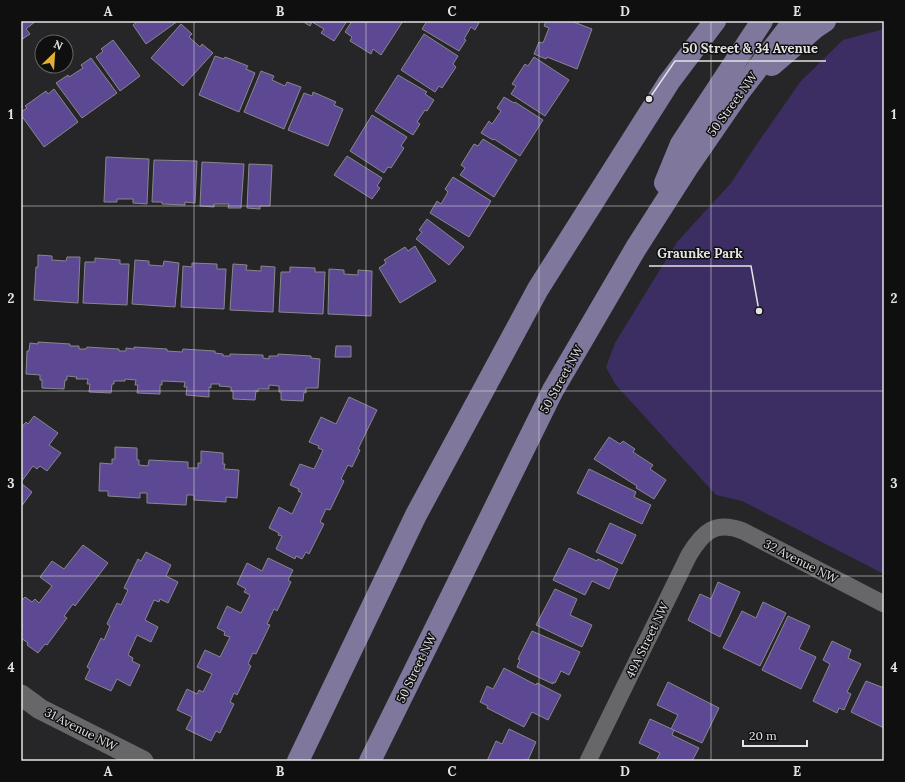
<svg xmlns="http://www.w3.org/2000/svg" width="905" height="782" font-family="Lora,serif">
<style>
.green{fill:#3c2e63}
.building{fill:#5d4893;stroke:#88878a}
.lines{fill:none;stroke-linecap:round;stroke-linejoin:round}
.minor{stroke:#676669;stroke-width:17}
.tertiary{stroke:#676669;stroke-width:21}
.primary{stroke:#7f779c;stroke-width:22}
.grid{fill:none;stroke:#e3e3e4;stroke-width:1;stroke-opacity:0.55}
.labels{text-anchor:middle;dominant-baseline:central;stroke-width:3;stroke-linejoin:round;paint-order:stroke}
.street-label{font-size:12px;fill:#e3e3e4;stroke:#0f0f10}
.leader{fill:none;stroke:#e3e3e4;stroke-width:1.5}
.callout-dot{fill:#e3e3e4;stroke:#0f0f10;stroke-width:1.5}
.callout-label{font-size:13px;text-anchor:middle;font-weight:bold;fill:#e3e3e4;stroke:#0f0f10;stroke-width:3;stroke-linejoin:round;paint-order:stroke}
.neatline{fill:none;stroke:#e3e3e4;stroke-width:1.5}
.grid-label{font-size:13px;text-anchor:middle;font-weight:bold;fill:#e3e3e4}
</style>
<rect width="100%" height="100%" fill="#262628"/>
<path class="green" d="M884,29V574L742,501L716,495L615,384L606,367L615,343L677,242L731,183L757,144L801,81L843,40Z"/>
<g class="building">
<path d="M21,21H36L26,29L30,34L21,40Z"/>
<path d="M138,21H178L146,44L133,25Z"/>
<path d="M302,21H347L334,41L321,33L324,29L312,22L310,26Z"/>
<path d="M352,21H403L381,55L373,49L371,54L350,41L352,37L345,32Z"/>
<path d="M427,21H480L475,30L471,27L464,39L466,40L459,51L422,29Z"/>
<path d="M546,21H571L592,29L577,69L547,57L546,59L534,54L539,42L543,43L549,28L544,26Z"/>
<path d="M181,24L192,34L189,37L200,47L202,44L213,53L183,86L151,58Z"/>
<path d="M424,34L458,56L453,64L456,67L442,88L439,86L435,92L401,70Z"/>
<path d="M113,40L140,76L120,91L96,57L103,51L101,49Z"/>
<path d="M215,56L224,59L225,57L248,66L246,69L255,73L239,112L199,95Z"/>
<path d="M534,57L569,80L545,116L511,94L516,86L512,84L525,64L528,66Z"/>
<path d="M91,58L117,93L82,118L56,83L68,75L69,77L83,68L81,65Z"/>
<path d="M261,71L274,76L272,80L285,86L287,82L301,87L284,129L244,112Z"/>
<path d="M398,75L427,92L425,94L434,100L427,111L425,110L417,122L420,124L413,135L375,111Z"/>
<path d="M54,89L78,122L44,147L21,115V112L27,108L25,106L46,91L48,94Z"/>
<path d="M313,92L336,102L334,105L343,109L328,146L288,130L304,93L312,96Z"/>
<path d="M504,97L514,103L515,102L543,120L520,156L494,139L493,140L481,133L489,121L492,124L501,111L497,108Z"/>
<path d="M372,115L407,137L401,146L404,148L391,168L388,167L384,173L350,151Z"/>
<path d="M483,139L517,160L494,197L460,175L465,168L461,165L474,144L478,146Z"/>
<path d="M347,156L382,178L377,186L380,188L372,199L334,175Z"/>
<path d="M106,157L149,159L147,204L133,203V199H117V202H104Z"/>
<path d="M154,160L197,161L195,203L185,202V205L162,204V202H152Z"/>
<path d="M202,162L244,164L241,208H228L229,204H214V207L200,206Z"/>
<path d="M249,164L272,165L270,206H260V209L247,208Z"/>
<path d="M453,177L491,201L469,237L430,213L437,201L441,204L448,192L445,189Z"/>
<path d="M427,219L464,247L449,265L416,239L422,232L419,230Z"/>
<path d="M415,246L436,281L400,303L379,268L386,263L384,260L405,247L408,251Z"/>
<path d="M38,255L52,256V260L66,261L67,257H80L78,303L34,300L36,267H38Z"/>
<path d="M95,258L120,260V264H129L127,305L83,303L85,262H95Z"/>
<path d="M135,260L149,261V265L163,266L164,261L179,263L175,307L132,304Z"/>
<path d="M192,263L217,264V269H226L224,309L181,307L183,266L192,267Z"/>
<path d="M233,264L247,265L246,270L261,271V266L275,267L273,312L230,310Z"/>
<path d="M290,267L315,268V272H325L323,314L279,312L281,272H290Z"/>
<path d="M329,269L344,270V274L358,275V270L372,271L371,316L328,314Z"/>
<path d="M38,342L70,344V346H79V349H86L87,347L119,349V351H126V348L134,349V347L167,349V351L182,352L183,349L215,351V353L223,354V356H230V354L263,355V358L269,359V356H278V354L311,356V358L320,359L318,388H306V393L304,392L303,401L281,400V392H279V386L269,385V389H258V392L256,391L255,400L233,399V391H231V387L219,386L220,384H211V388L209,387V397L186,395L187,387H184L185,382L162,381V385H160V394L137,393L138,385H135L136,380L125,379V381H114V384H112L111,393L89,392L90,384H87L88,379H76L77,377L67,376V380H65L64,389L42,388V380H40V375L26,374L27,351H29L30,343L38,344Z"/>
<path d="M336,346H351V357H335Z"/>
<path d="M349,397L377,410L358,449L360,450L352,467L348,465L341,479L344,481L330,510L326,509L320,522L324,524L309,554L306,552L302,559L296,556L295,559L276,549L282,536L278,535L279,533L269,528L279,507L292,514L302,493L298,491L299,489L290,485L300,464L314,469L323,450L318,448L319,446L309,442L321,417L336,424Z"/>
<path d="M34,416L58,433L49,445L61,453L47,471L40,466L37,469L33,466L21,482V428L26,422L28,424Z"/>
<path d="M609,437L620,444L623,441L635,449L633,452L653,465L650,469L666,480L654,499L636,488L637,486L594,459Z"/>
<path d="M115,447L137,448V460H139V465L148,466L149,460L188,462V468H198V463H201V451L223,453V464H225L224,469L239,470L237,498L226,497V502L194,500V495H187L186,505L147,503V493H140V498L108,496V491H99L100,463L112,464V459H115Z"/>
<path d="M589,469L636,492L634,497L651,505L642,524L577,493Z"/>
<path d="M21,483L32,492L21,507Z"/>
<path d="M610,523L636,535L622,564L596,552Z"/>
<path d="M83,545L108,563L75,606L73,604L64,616L67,618L47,645L45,644L38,653L27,645L28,643L21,638V627L23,625L21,623V601L25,597L32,602L35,599L39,603L52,586L40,577L52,561L64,569Z"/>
<path d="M569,548L597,561L598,559L618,569L609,589L592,581L585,595L553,580Z"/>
<path d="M146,552L171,565L166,576L178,582L168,603L160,599L159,602L154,600L145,620L158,627L151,642L137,635L128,655L133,658L132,661L140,665L130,686L117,679L111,691L85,679L90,669L87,667L101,638L104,640L110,626L107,624L117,603L121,605L128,590L124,588L138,559L141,561Z"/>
<path d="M268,558L293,570L288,580L291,582L277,611L274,609L267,624L270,625L256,654L253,653L248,664L251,666L237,695L234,693L230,702L234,704L220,733L216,731L211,741L186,729L192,717L177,710L187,689L197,694L199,690L203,692L212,674L197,667L205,650L220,657L230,637L224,635L225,632L217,628L227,606L241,613L250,595L244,592L246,589L237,584L247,563L262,571Z"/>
<path d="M718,582L740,592L720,637L688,620L700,594L711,599Z"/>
<path d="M555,589L577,599L570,615L592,625L582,647L536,625Z"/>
<path d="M763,602L786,613L760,666L723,648L742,611L756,618Z"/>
<path d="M788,616L810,626L799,649L816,657L801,689L762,670Z"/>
<path d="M532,631L580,652L569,675L561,671L555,683L553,682V684L517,667L520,660L518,659Z"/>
<path d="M832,641L851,650L848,658L861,664L847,692L851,694L844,710L839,708L837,713L813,701L830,664L823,660Z"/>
<path d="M504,668L536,685L537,683L561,695L548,720L532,712L524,727L487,708L488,706L480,702L487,686L493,689Z"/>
<path d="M866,681L884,688V728L851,712Z"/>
<path d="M668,682L719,708L702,743L671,729L678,715L657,705Z"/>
<path d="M650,719L674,730L672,735L699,748L692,761H656L660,753L639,743Z"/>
<path d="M509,729L536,742L528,760L525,759L524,761H487L496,741L502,744Z"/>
</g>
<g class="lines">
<path class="minor" d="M588,761L689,555C703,532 715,520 743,531L884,604"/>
<path class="tertiary" d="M21,695L40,709L143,761"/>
<g class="primary">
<path d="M772,65L816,27L825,21"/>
<path d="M665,183L681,144L762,21"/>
<path d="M298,761L416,515L538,289L669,82L715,21"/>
<path d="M370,761L553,390L636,248L687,168L740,91L794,21"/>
</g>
</g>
<path class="grid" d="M194,21V761M366,21V761M539,21V761M711,21V761M21,206H884M21,391H884M21,576H884"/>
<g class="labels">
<g class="street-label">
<text transform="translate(732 104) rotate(-54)">50 Street NW</text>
<text transform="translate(561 379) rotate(-61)">50 Street NW</text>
<text transform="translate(801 561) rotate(27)">32 Avenue NW</text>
<text transform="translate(647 640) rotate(-64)">49A Street NW</text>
<text transform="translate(416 668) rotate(-64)">50 Street NW</text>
<text transform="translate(81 729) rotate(27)">31 Avenue NW</text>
</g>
</g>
<path class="leader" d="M649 99L675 61H826M759 311L751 266H649"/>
<g class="callout-dot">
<circle cx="649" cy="99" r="4"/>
<circle cx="759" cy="311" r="4"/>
</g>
<g class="callout-label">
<text x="750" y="53">50 Street &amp; 34 Avenue</text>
<text x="700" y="258">Graunke Park</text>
</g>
<rect width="905" height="782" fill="none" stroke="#0f0f10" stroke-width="44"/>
<g transform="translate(54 54) rotate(25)"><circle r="19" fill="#0f0f10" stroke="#646465"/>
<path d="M0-3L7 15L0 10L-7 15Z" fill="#e3ae34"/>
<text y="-6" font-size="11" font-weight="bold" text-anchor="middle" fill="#e3e3e4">N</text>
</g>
<path d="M743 740v6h64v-6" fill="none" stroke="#e3e3e4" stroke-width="2"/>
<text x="749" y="740" font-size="12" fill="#e3e3e4" stroke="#0f0f10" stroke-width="3" paint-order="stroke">20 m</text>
<rect x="22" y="22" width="861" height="738" class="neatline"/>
<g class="grid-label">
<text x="108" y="16">A</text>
<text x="280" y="16">B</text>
<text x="452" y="16">C</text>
<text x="625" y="16">D</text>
<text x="797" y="16">E</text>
<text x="11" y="119">1</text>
<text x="894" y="119">1</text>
<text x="11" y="303">2</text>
<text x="894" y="303">2</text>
<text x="11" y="488">3</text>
<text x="894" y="488">3</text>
<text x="11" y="672">4</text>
<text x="894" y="672">4</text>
<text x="108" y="776">A</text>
<text x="280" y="776">B</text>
<text x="452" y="776">C</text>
<text x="625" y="776">D</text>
<text x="797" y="776">E</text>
</g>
</svg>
